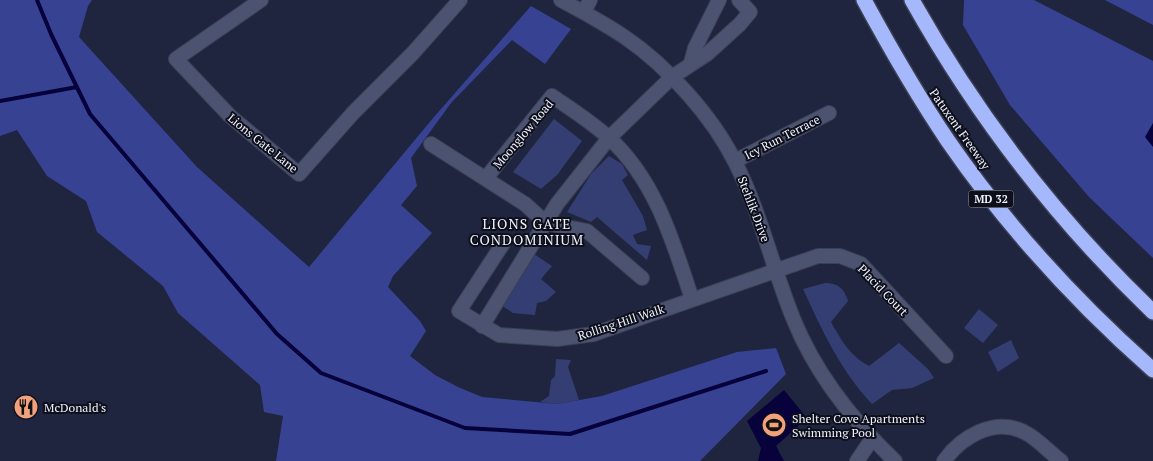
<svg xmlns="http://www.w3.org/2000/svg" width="1153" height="461" font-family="'PT Serif',serif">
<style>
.green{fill:#343e72}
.forest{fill:#374392}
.water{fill:#07023c}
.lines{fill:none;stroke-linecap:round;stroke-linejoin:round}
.stream{stroke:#07023c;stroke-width:4}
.minor-casing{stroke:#3c4055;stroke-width:16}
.motorway-casing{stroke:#3c4055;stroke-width:18}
.minor{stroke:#4b5370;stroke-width:14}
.motorway{stroke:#a6b8fc;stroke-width:15}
.labels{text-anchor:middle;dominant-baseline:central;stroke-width:4;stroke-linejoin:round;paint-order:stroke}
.shield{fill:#0d0f1b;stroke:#acafba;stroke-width:1}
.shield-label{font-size:11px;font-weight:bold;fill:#f0f3fe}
.street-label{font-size:12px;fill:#f0f3fe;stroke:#0d0f1b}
.poi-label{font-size:12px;fill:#f0f3fe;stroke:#0d0f1b;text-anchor:start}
.neighbourhood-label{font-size:14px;letter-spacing:1px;fill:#f0f3fe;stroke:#0d0f1b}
</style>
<rect width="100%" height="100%" fill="#1f253f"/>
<g class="green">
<path d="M554,119L582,141L557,175L541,189L513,172Z"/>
<path d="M609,156L622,164L628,175L622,180L643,216L647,230L633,235L637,244L651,246L647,260L597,217L591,222L567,212L591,174Z"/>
<path d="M534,254L552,266L541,279L556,292L546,301L537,303L535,315L513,313L501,305Z"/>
<path d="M825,283C838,283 844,288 848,301L831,322C841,340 850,356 869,366L899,343L928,369L934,378L912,388L892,390L872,404C840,370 822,330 803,289Z"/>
<path d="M979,309L998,325L983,343L964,328Z"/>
<path d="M1011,340L1019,358L998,372L988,352Z"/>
<path d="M556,359L571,360L568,367L579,400L557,404L540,402L549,396L551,380L555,376Z"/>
</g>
<g class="forest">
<path d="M0,0H92L88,6L79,37L197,167L309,267L434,117L531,6L571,29L545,64L512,40L451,103L411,158L417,186L401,205L432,233L393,276L388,287L420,321L426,331L410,356L435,375L458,387L482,397L557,404L602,396L737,352L776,348L786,374L700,461H276L283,416L264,412L260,385L178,313L163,286L97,232L86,201L47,176L17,130L0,136Z"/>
<path d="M964,0H1034L1153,61V258L1089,197L1010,105L963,25Z"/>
<path d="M1105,0H1153V25Z"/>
</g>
<g class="water">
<path d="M1153,123V147L1145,137Z"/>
<path d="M784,390L807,418L776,446L784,461H758L761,448L747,421Z"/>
</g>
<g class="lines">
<g class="stream">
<path d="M37,0L51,34L90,114L277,334L321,373L465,428L570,434L766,371"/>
<path d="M0,101L77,87"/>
</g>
<defs>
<g id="minor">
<path d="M261,0L176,59L230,116L299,174L353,113L413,53L460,0"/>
<path d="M561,0C583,12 606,24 626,38C667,66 713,117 735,162C760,211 772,266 793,318C815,373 852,420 895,461"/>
<path d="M584,12L590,0"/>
<path d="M691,63L695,48L719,0"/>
<path d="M431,144L525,204L546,223L587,231L642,278"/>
<path d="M735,161L829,113"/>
<path d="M486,178L552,96C571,109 590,121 608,137C655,179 673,241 692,299"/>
<path d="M504,242L459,311L499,335L557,339L594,334L818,256H840L861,264L946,356"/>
<path d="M482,326L557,204L609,138L672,77L707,54L740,24L750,12L739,0"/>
<path d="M857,461L872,439"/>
<path d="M944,461C961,437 994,417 1024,432C1037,438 1049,452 1061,461"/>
</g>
<g id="motorway">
<path d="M864,0C890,48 917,95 948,141C1006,225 1076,302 1153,370"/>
<path d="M912,0C977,116 1057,220 1153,312"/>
</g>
</defs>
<use href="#minor" class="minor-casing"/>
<use href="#motorway" class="motorway-casing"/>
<use href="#minor" class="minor"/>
<use href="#motorway" class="motorway"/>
</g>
<defs>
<symbol id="restaurant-disc" viewBox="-11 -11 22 22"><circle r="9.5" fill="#f1a17c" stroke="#0d0f1b"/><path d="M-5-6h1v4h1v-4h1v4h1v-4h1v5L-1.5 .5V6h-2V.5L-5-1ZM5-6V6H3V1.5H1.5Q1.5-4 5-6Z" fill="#111"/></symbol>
<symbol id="stadium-disc" viewBox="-11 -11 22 22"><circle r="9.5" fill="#f1a17c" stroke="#0d0f1b"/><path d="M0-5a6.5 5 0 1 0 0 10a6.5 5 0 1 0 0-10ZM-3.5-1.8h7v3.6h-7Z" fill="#111"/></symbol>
</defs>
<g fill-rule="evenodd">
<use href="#restaurant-disc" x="12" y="393" width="28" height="28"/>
<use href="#stadium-disc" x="760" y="411" width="28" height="28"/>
</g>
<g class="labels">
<rect class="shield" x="968.5" y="190.5" width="45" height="17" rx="4"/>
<g class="shield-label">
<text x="991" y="199">MD 32</text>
</g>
<g class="street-label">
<text transform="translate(960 129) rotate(55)">Patuxent Freeway</text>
<text transform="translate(523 134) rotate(-50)">Moonglow Road</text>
<text transform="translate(782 137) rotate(-27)">Icy Run Terrace</text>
<text transform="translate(263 143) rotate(39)">Lions Gate Lane</text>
<text transform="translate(754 209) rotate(69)">Stehlik Drive</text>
<text transform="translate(883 290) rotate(46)">Placid Court</text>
<text transform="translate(621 322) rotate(-18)">Rolling Hill Walk</text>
</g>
<g class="poi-label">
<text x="44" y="407">McDonald's</text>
<text x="792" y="418">Shelter Cove Apartments<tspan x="792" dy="14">Swimming Pool</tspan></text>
</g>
<g class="neighbourhood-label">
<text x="527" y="223">LIONS GATE<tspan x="527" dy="16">CONDOMINIUM</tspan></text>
</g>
</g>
</svg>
